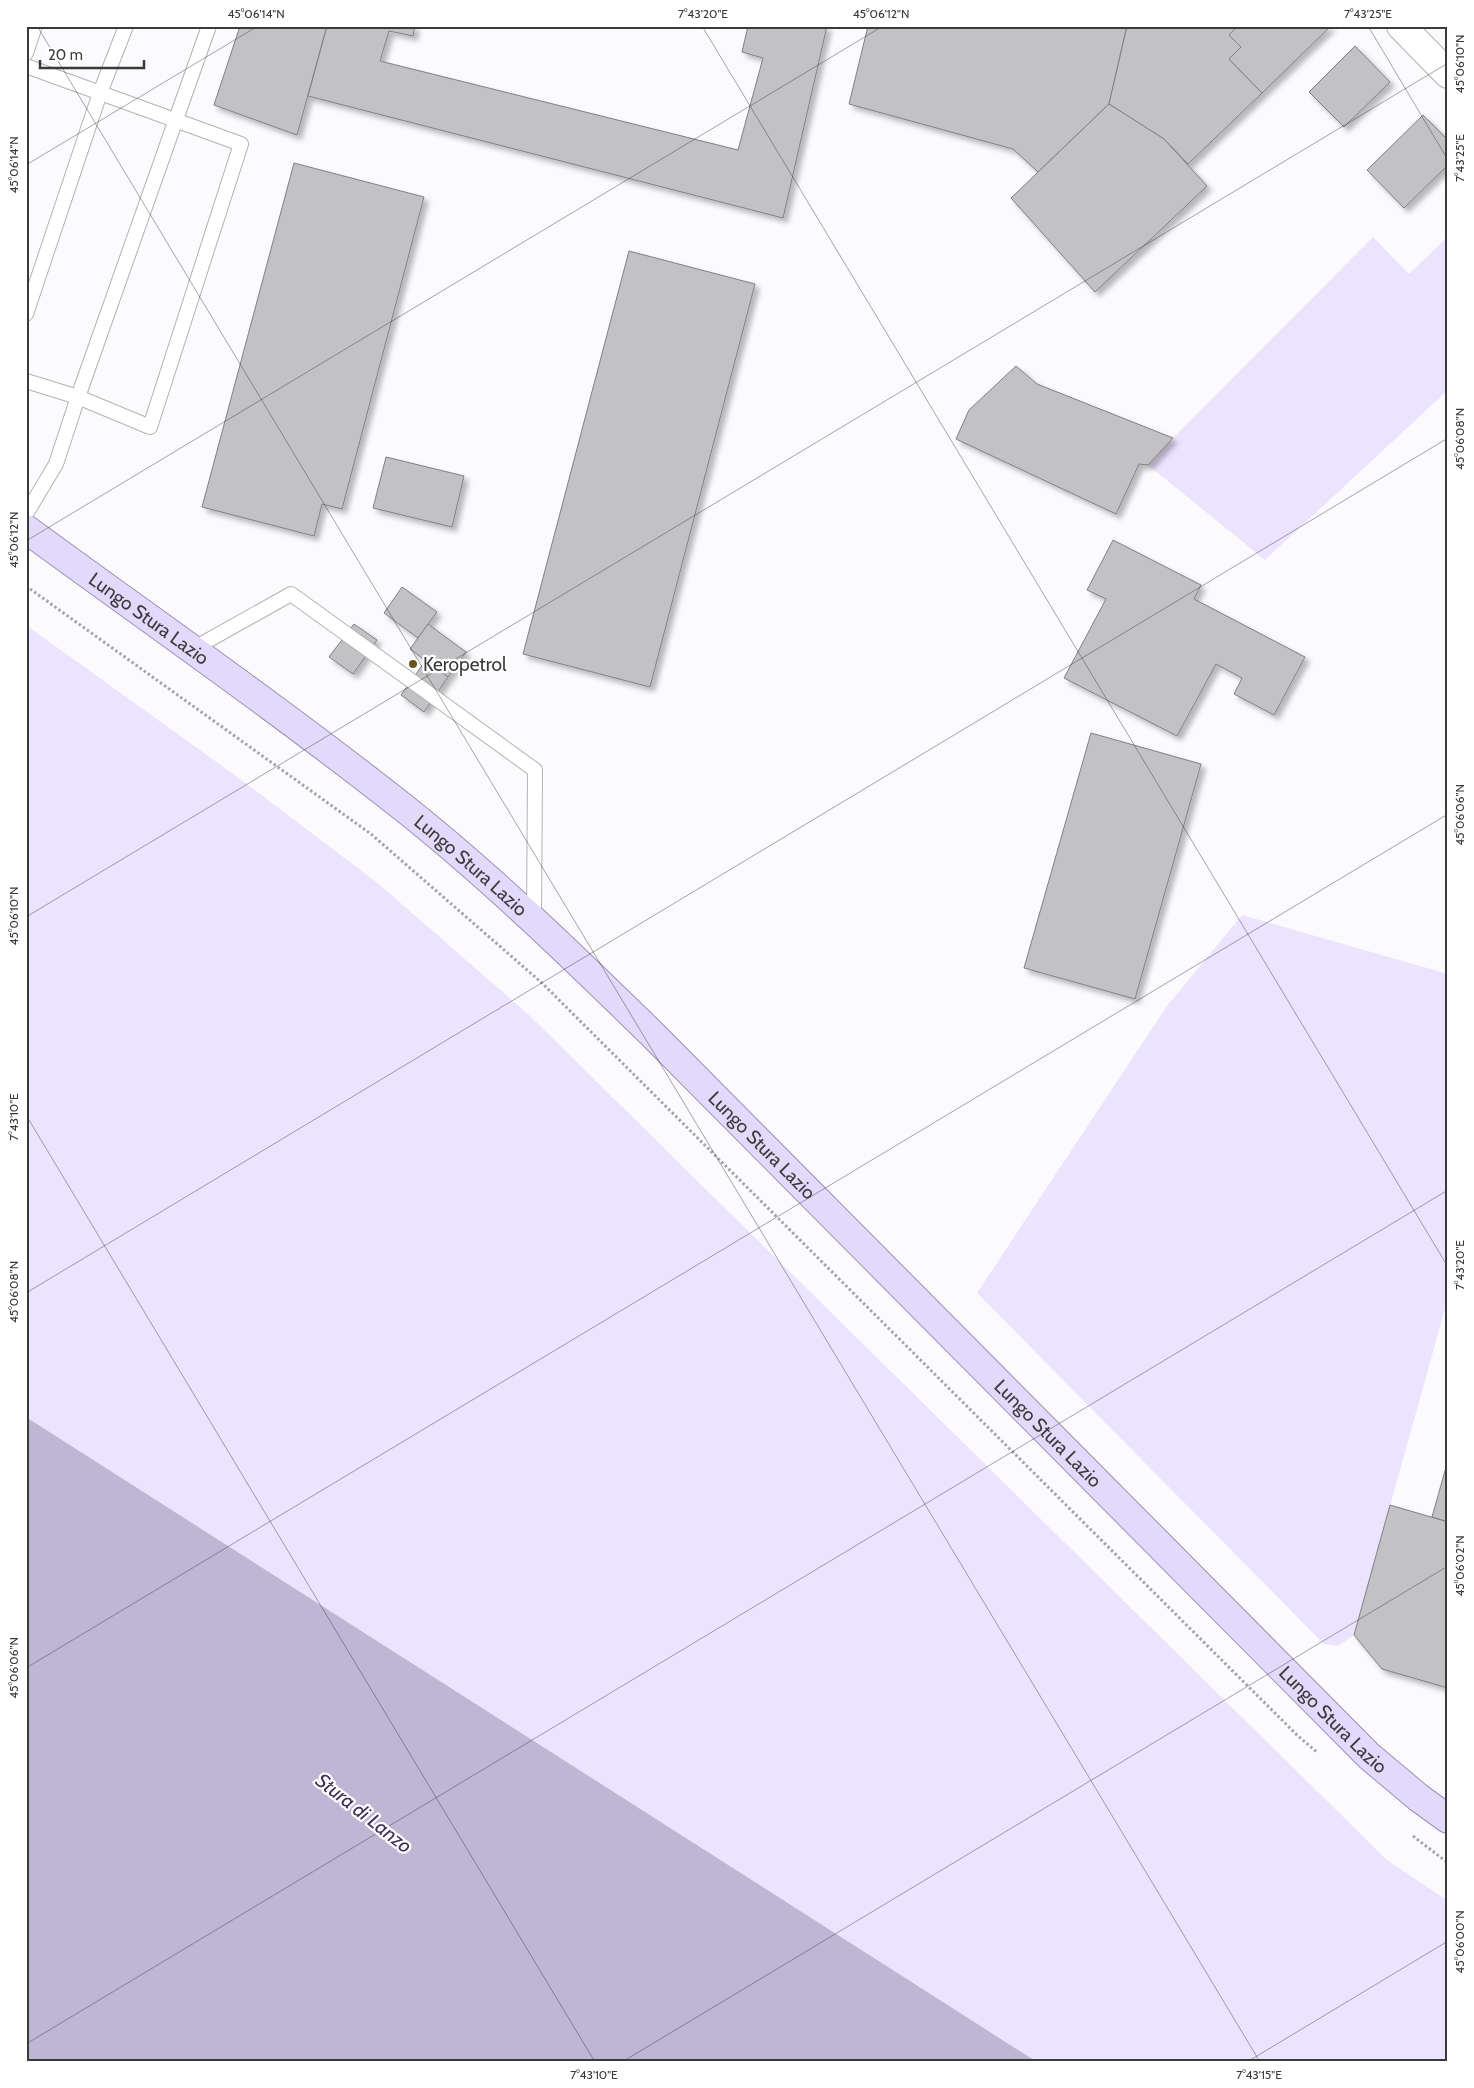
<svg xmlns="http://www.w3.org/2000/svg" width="1474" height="2088" font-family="Cabin,sans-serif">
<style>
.green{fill:#ece4ff}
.water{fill:#beb6d4}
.building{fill:#c2c1c4;stroke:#807f82;filter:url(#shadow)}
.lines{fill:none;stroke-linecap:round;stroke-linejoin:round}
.service-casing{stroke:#b3b3b6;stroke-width:16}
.minor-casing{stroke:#b3b3b6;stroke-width:30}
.primary-casing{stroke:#9c90b6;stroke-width:30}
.path{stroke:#a5a5a7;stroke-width:3;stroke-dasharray:2.5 2.5;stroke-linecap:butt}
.service{stroke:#fff;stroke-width:14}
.minor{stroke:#fff;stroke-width:28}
.primary{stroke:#e3d9fb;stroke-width:28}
.ticks{fill:none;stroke:#3a3a3b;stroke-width:1;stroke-opacity:0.45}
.poi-dot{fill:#685523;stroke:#fff;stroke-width:2}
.labels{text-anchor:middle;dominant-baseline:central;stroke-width:4.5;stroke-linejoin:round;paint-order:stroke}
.street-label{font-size:19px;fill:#3a3a3b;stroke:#fff}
.poi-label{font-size:19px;fill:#3a3a3b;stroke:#fff;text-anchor:start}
.water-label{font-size:20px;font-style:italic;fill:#3e305a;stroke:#fff}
.neatline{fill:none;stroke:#3a3a3b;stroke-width:2}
.ticks-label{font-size:12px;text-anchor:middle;fill:#3a3a3b}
</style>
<defs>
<filter id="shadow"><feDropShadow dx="4.5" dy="4.5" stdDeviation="2.5" flood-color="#0004"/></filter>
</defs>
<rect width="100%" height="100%" fill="#fbfbfe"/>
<g class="green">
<path d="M1448,236V390L1265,560L1148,465L1173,438L1373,237L1409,274Z"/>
<path d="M26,625L243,781L380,885L530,1016L1387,1860L1448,1901V2062H1037L26,1417Z"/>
<path d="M1242,915L1448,974V1298L1354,1635L1338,1646L1324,1644L977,1293L1167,1006Z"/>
</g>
<path class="water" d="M26,1417L1037,2062H26Z"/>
<g class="building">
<path d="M240,26H327L297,135L214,105Z"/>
<path d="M327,26H415L413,36L389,31L380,61L738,150L763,58L742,52L748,26H827L783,218L308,96Z"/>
<path d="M868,26H1127L1109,104L1038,172L1013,149L849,104Z"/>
<path d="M1127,26H1238L1229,35L1241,47L1229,59L1262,93L1188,164L1164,139L1109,104Z"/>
<path d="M1238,26H1331L1262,93L1229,59L1241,47L1229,35Z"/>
<path d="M1355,46L1390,82L1344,127L1309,92Z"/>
<path d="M1109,104L1164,139L1207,186L1095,292L1011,198Z"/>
<path d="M1423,115L1448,140V165L1404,208L1367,170Z"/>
<path d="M294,163L424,197L342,509L322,504L314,536L202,507Z"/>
<path d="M629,251L755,284L650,687L523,654Z"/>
<path d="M1016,366L1037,384L1173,438L1148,465L1139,464L1116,514L956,439L969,410Z"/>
<path d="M386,457L464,476L452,527L373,508Z"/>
<path d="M1113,540L1201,585L1194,599L1305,657L1274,715L1234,694L1242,678L1216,664L1177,736L1064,678L1106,599L1087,590Z"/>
<path d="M402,587L437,612L418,638L384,613Z"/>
<path d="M354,624L377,640L353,674L329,657Z"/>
<path d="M428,624L466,652L448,677L410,649Z"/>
<path d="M426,660L448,677L424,712L401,695Z"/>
<path d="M1091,733L1201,764L1135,999L1024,968Z"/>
<path d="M1448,1460V1522L1432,1517Z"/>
<path d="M1390,1505L1448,1522V1688L1382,1669L1354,1635Z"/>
</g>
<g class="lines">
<defs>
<g id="service">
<path d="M26,53L35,26"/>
<path d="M26,66L241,144L150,427L78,397L26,381"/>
<path d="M26,314L100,93L126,26"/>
<path d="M26,514L56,464L78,397L209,26"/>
<path d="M191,650L291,594L535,770L534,920"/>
</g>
<path id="minor" d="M1401,26L1448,74"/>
<g id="primary">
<path id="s1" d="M26,529C153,622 281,711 404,808C492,878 572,956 652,1034L1369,1756L1419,1798L1448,1819"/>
</g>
</defs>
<use href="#service" class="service-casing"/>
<use href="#minor" class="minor-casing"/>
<use href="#primary" class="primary-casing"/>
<g class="path">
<path d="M26,586L371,834L542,983L1298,1736L1318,1753"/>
<path d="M1413,1836L1448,1863"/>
</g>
<use href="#service" class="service"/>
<use href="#minor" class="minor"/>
<use href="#primary" class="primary"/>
</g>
<path class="ticks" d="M37,26L1260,2062M702,26L1448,1267M1368,26L1448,160M26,165L258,26M26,541L883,26M26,917L1448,63M26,1115L595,2062M26,1293L1448,438M26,1668L1448,814M26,2044L1448,1190M622,2062L1448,1566M1247,2062L1448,1941"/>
<circle class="poi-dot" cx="413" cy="664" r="5"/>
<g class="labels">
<g class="street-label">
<text stroke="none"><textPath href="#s1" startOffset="152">Lungo Stura Lazio</textPath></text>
<text stroke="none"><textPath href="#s1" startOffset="558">Lungo Stura Lazio</textPath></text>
<text stroke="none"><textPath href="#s1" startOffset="962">Lungo Stura Lazio</textPath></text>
<text stroke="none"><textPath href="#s1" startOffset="1368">Lungo Stura Lazio</textPath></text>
<text stroke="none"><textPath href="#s1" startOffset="1772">Lungo Stura Lazio</textPath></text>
</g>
<g class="poi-label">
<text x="423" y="664">Keropetrol</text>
</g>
<g class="water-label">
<text transform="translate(364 1813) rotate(38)">Stura di Lanzo</text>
</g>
</g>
<rect width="1474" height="2088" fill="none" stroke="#ffffff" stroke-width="55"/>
<path d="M40 60v8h104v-8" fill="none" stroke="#3a3a3b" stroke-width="2.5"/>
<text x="48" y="60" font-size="15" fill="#3a3a3b" stroke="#ffffff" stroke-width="4" paint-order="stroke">20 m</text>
<rect x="28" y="28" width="1418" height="2032" class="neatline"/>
<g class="ticks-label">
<text x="256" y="18">45°06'14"N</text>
<text x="703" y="18">7°43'20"E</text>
<text x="881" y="18">45°06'12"N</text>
<text x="1368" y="18">7°43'25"E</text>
<text transform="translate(1460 64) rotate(-90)" y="4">45°06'10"N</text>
<text transform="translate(1460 158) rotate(-90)" y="4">7°43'25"E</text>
<text transform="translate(14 165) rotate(-90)" y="4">45°06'14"N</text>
<text transform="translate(1460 439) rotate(-90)" y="4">45°06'08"N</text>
<text transform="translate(14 540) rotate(-90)" y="4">45°06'12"N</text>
<text transform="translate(1460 815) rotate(-90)" y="4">45°06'06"N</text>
<text transform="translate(14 916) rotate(-90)" y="4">45°06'10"N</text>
<text transform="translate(14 1117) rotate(-90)" y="4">7°43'10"E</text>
<text transform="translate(1460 1265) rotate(-90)" y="4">7°43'20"E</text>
<text transform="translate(14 1292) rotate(-90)" y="4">45°06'08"N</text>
<text transform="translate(1460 1566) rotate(-90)" y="4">45°06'02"N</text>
<text transform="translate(14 1668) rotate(-90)" y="4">45°06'06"N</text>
<text transform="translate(1460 1942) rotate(-90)" y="4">45°06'00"N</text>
<text x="594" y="2079">7°43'10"E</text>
<text x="1259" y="2079">7°43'15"E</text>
</g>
</svg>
